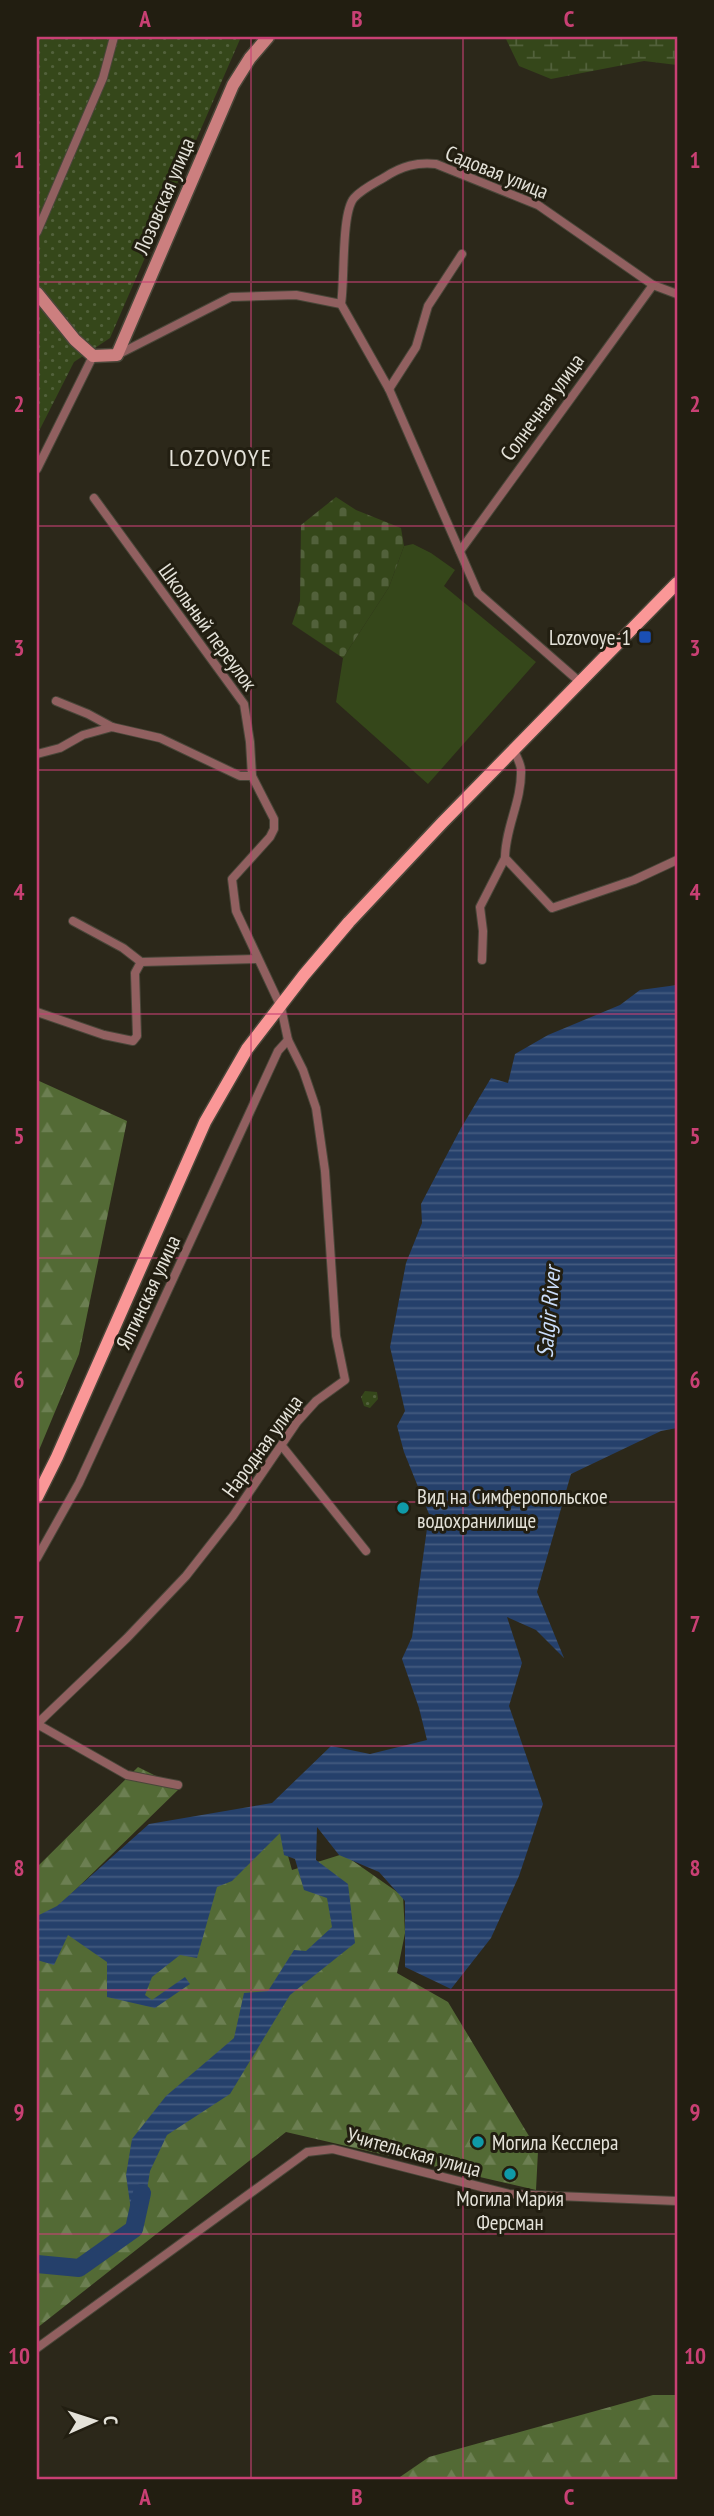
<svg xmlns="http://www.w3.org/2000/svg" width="714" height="2516" font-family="'PT Sans Narrow',sans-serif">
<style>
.grass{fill:#35471a}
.forest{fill:url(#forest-firs)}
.wetland{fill:url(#wetland-marsh)}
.cemetery{fill:url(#cemetery-stones)}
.park{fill:url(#park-dots)}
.water{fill:url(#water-rules)}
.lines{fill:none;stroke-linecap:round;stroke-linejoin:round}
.river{stroke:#25406b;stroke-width:18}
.minor-casing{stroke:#494639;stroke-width:10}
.secondary-casing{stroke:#494639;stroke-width:15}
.primary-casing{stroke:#494639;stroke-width:15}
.minor{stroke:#916060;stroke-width:8}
.secondary{stroke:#cc7f7f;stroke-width:12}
.primary{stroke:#fa9797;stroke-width:12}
.grid{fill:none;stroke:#c94074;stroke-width:2;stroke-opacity:0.55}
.transit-dot{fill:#1a4fb4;stroke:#221e11;stroke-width:2.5}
.culture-dot{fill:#0f9aa8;stroke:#221e11;stroke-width:2.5}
.labels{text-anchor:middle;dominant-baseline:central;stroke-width:6;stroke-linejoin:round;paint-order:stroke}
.street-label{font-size:21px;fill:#e4e2d9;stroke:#221e11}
.poi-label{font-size:21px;fill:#e4e2d9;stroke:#221e11;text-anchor:start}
.water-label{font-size:23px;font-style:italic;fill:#caddfa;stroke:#221e11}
.quarter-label{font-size:24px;letter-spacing:2px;fill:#e4e2d9;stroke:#221e11}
.neatline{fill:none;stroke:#c94074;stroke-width:2.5}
.grid-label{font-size:23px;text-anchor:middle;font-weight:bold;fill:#c94074}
</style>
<defs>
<pattern id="forest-firs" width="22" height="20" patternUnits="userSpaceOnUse" patternTransform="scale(1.75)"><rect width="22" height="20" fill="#536a35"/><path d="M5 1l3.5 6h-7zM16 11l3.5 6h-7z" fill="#6c7f52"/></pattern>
<pattern id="wetland-marsh" width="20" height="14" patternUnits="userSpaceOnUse" patternTransform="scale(1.75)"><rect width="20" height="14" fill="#35471a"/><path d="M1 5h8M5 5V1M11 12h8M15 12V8" fill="none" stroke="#52613b"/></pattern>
<pattern id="cemetery-stones" width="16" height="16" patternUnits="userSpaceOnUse" patternTransform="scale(1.75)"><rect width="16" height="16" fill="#35471a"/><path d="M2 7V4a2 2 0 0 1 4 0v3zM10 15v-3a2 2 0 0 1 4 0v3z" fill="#52613b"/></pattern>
<pattern id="park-dots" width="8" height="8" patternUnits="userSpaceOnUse" patternTransform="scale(1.75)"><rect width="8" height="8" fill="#35471a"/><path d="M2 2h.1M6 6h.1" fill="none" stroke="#52613b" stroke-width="1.8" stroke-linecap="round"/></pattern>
<pattern id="water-rules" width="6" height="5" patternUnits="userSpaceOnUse" patternTransform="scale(1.75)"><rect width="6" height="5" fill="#25406b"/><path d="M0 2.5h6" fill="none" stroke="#445b80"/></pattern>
</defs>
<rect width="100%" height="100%" fill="#2c281a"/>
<path class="grass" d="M413,544L431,553L455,570L444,586L536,662L428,784L336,702L343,658L389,587L404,546Z"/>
<g class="forest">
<path d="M37,1080L127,1121L79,1354L37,1455Z"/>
<path d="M138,1767L180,1788L66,1899L279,1824L292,1870L343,1854L403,1896L405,1933L397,1973L448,2002L538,2151L536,2190L286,2132L37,2328V1867Z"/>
<path d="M653,2395H677V2479H397L429,2457Z"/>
</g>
<path class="wetland" d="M505,37H677V65L644,61L551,79L519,66Z"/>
<path class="cemetery" d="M336,497L356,510L401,528L404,546L389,587L343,658L292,624L300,601L301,525Z"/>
<g class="park">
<path d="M37,37H241L110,338L74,362L37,435Z"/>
<path d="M365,1391L377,1392L378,1399L370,1408L364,1406L361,1397Z"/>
</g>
<path class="water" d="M677,985V1428L661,1431L571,1474L537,1592L564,1658L536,1630L507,1617L522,1663L509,1706L543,1804L519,1876L491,1938L451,1989L405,1967V1901L379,1872L339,1855L317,1827L316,1860L348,1884L355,1943L290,1995L230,2094L167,2135L150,2171L143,2215L132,2217L126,2175L132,2139L166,2096L234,2038L244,1993L268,1991L294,1950L306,1951L332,1927L327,1898L304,1890L295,1859L284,1855L280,1833L232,1881L217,1887L197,1958L180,1955L152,1977L145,1995L152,2000L185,1977L190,1984L155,2008L107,1997V1962L68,1935L54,1965L37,1960V1916L57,1906L149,1824L272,1803L331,1746L370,1754L427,1740L419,1708L402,1659L412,1637L429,1514L404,1452L397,1426L405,1411L390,1347L406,1263L422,1223L421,1204L461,1128L491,1078L508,1083L515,1054L548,1035L620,1005L640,990Z"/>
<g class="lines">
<path class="river" d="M37,2264L79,2268L134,2229L142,2193"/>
<defs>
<g id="minor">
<path d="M37,232L103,78L114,37"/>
<path d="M341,304C345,280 341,213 354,198C362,189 375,183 385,177C402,166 417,162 436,164L538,205L653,285L677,294"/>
<path d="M119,354L231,297L296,295L341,304L389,389L478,593L581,683"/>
<path d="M389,389L416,347L428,306L462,254"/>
<path d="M37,469L93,356"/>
<path d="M460,551L653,285"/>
<path d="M56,701L88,714L112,727"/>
<path d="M514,750C516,756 521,764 521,770C522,801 505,828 505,858L552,908L634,880L677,860"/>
<path d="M37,754L60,748L83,735L112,727L160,738L240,776H252"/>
<path d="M73,921L123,948L141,962L257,959"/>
<path d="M482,960L483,931L480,907L505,858"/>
<path d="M37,1012L104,1035L133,1041L137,1036L135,973L141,962"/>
<path d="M282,1446L366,1551"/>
<path d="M37,1558L79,1483L278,1051L288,1040"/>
<path d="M37,1724L127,1638L186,1576L233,1516L297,1422L316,1401L345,1380L336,1336L325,1171L316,1108L303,1070L288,1040L281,1007L236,911L232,879L270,837L274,829V819L252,776L250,742L244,704L94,498"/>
<path d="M37,1724L127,1775L178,1785"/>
<path d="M37,2348L307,2152L333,2149L509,2194L677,2201"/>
</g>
<path id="secondary" d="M37,293L75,340L93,356L117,355L233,85L250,58L268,37"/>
<path id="primary" d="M37,1497L57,1457L205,1122L247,1049L304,975L349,922L442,823L677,583"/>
</defs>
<use href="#minor" class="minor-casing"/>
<use href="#secondary" class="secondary-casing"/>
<use href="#primary" class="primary-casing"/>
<use href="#minor" class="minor"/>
<use href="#secondary" class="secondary"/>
<use href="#primary" class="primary"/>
</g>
<path class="grid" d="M251,37V2479M463,37V2479M37,282H677M37,526H677M37,770H677M37,1014H677M37,1258H677M37,1502H677M37,1746H677M37,1990H677M37,2234H677"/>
<rect class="transit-dot" x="638" y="630" width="14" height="14" rx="3.5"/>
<g class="culture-dot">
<circle cx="403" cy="1508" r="7"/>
<circle cx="478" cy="2142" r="7"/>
<circle cx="510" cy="2174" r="7"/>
</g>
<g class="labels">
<g class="street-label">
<text transform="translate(497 172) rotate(22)">Садовая улица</text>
<text transform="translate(164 196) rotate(-67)">Лозовская улица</text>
<text transform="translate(542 407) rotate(-54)">Солнечная улица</text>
<text transform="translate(208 627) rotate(54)">Школьный переулок</text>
<text transform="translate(148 1292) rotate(-65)">Ялтинская улица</text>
<text transform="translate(262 1446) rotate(-54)">Народная улица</text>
<text transform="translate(414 2152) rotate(15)">Учительская улица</text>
</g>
<g class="poi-label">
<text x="631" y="637" text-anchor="end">Lozovoye-1</text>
<text x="417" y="1496">Вид на Симферопольское<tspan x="417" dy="24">водохранилище</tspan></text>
<text x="492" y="2142">Могила Кесслера</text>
<text x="510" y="2198" text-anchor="middle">Могила Мария<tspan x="510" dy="24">Ферсман</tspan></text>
</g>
<g class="water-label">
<text transform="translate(548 1312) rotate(-85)">Salgir River</text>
</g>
<g class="quarter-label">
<text x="221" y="457">LOZOVOYE</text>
</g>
</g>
<rect width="714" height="2516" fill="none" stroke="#221e11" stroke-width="77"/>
<g transform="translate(94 2421) rotate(87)" stroke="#221e11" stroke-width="5" paint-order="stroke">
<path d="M0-5L12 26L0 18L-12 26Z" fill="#e4e2d9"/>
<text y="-10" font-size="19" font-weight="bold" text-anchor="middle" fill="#e4e2d9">С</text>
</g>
<rect x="38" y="38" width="638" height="2440" class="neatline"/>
<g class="grid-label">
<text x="145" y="27">A</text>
<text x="357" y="27">B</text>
<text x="569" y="27">C</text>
<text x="19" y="168">1</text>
<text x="695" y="168">1</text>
<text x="19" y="412">2</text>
<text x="695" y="412">2</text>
<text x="19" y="656">3</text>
<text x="695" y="656">3</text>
<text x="19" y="900">4</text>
<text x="695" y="900">4</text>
<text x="19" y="1144">5</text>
<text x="695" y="1144">5</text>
<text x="19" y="1388">6</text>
<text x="695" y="1388">6</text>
<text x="19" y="1632">7</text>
<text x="695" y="1632">7</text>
<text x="19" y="1876">8</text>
<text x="695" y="1876">8</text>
<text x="19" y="2120">9</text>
<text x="695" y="2120">9</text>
<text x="19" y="2364">10</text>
<text x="695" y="2364">10</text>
<text x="145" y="2505">A</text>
<text x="357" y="2505">B</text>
<text x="569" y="2505">C</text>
</g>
</svg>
